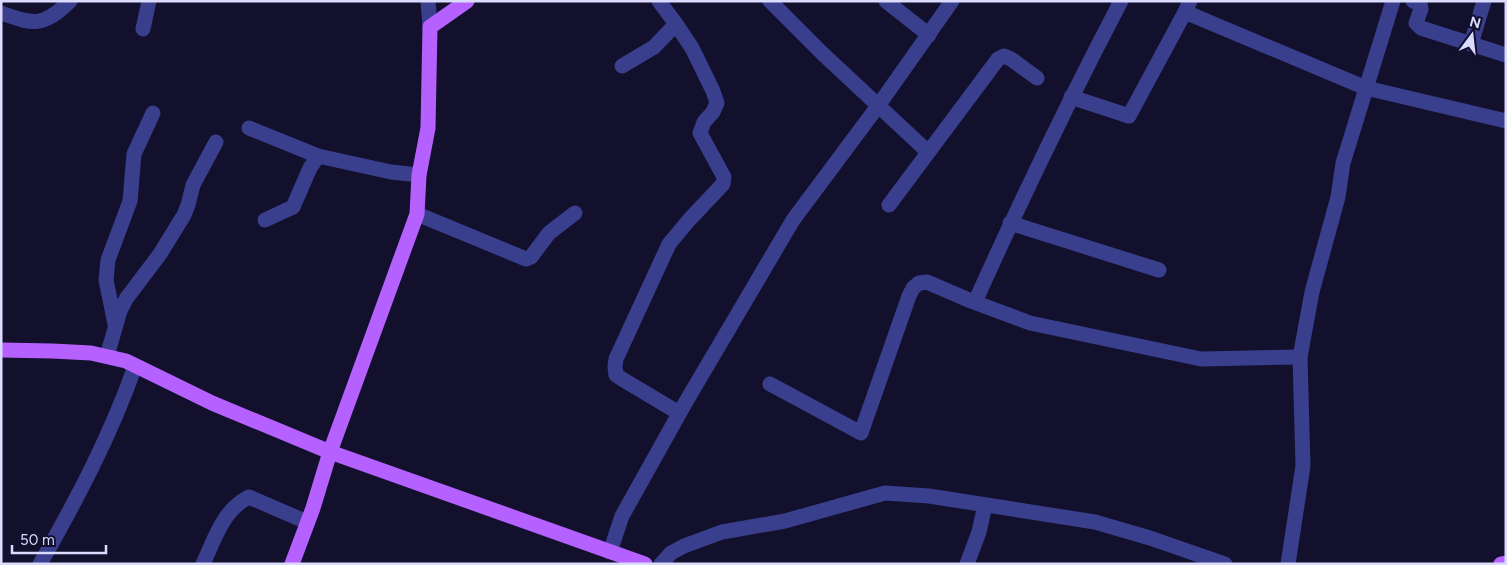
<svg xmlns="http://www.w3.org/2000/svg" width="1507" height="565" font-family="Figtree,sans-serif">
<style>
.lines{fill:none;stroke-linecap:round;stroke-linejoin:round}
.minor{stroke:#393e8d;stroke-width:15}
.major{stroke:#b561ff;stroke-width:15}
</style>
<rect width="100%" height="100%" fill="#12102c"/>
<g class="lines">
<g class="minor">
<path d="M428,1L430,27"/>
<path d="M659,1L676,24L692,48L713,91L717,103L713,112L704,122L700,133L724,177L723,184L689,220L669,244L616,359L615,367L616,375L622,379L679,413"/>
<path d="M770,1L823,54L928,152"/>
<path d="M886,1L929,35"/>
<path d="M1190,1L1185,12L1366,88L1506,121"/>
<path d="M1413,1L1420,4L1421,9L1416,23L1421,28L1506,55"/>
<path d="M1,13C35,25 43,27 70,1"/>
<path d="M143,29L149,1"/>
<path d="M1471,44L1484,1"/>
<path d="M622,66L654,47L676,24"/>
<path d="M1071,97L1129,116L1185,12"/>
<path d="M249,128L318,156"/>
<path d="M889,205L998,59L1004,56L1011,59L1037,78"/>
<path d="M417,214L526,259L531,257L549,233L575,213"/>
<path d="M265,220L293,207L310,168L318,156L391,172L419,175"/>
<path d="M1010,223L1159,270"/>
<path d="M975,302C1021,200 1069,100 1121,1"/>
<path d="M115,324L106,280L108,260L130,201L134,154L153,113"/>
<path d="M107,356L120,311L126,299L160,254L184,215L188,205L193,185L216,142"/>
<path d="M770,384L861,433L909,296L913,288L919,283L927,282L971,301L1030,323L1201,359L1300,357"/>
<path d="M610,552L622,516L684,405L793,220L878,106L952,1"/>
<path d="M40,564C76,501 111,435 135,366"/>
<path d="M203,564C215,538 223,510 249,497L307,522"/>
<path d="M661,564L671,553L684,546L722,532L785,521L885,493L929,496L1095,522L1150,538L1225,564"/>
<path d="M967,564L979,532L985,505"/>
<path d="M1288,564L1303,466L1300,357L1312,292L1338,197L1343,163L1393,1"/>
</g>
<g class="major">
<path d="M1,350L52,351L91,353L126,361L212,403L330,452L645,564"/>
<path d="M292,564L313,508L330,452L417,214L419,175L428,128L430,27L467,1"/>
<path d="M1501,564L1506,563"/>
</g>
</g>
<rect width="1507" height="565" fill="none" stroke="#dbdaff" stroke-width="5"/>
<g transform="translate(1472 35) rotate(15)" stroke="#12102c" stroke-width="4" paint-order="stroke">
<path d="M0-4L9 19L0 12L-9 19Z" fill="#dbdaff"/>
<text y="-8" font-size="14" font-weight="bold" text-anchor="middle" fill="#dbdaff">N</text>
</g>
<path d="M12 545v8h94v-8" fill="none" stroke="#dbdaff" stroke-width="2.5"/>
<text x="20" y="545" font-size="15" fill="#dbdaff" stroke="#12102c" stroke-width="4" paint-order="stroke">50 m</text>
</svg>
